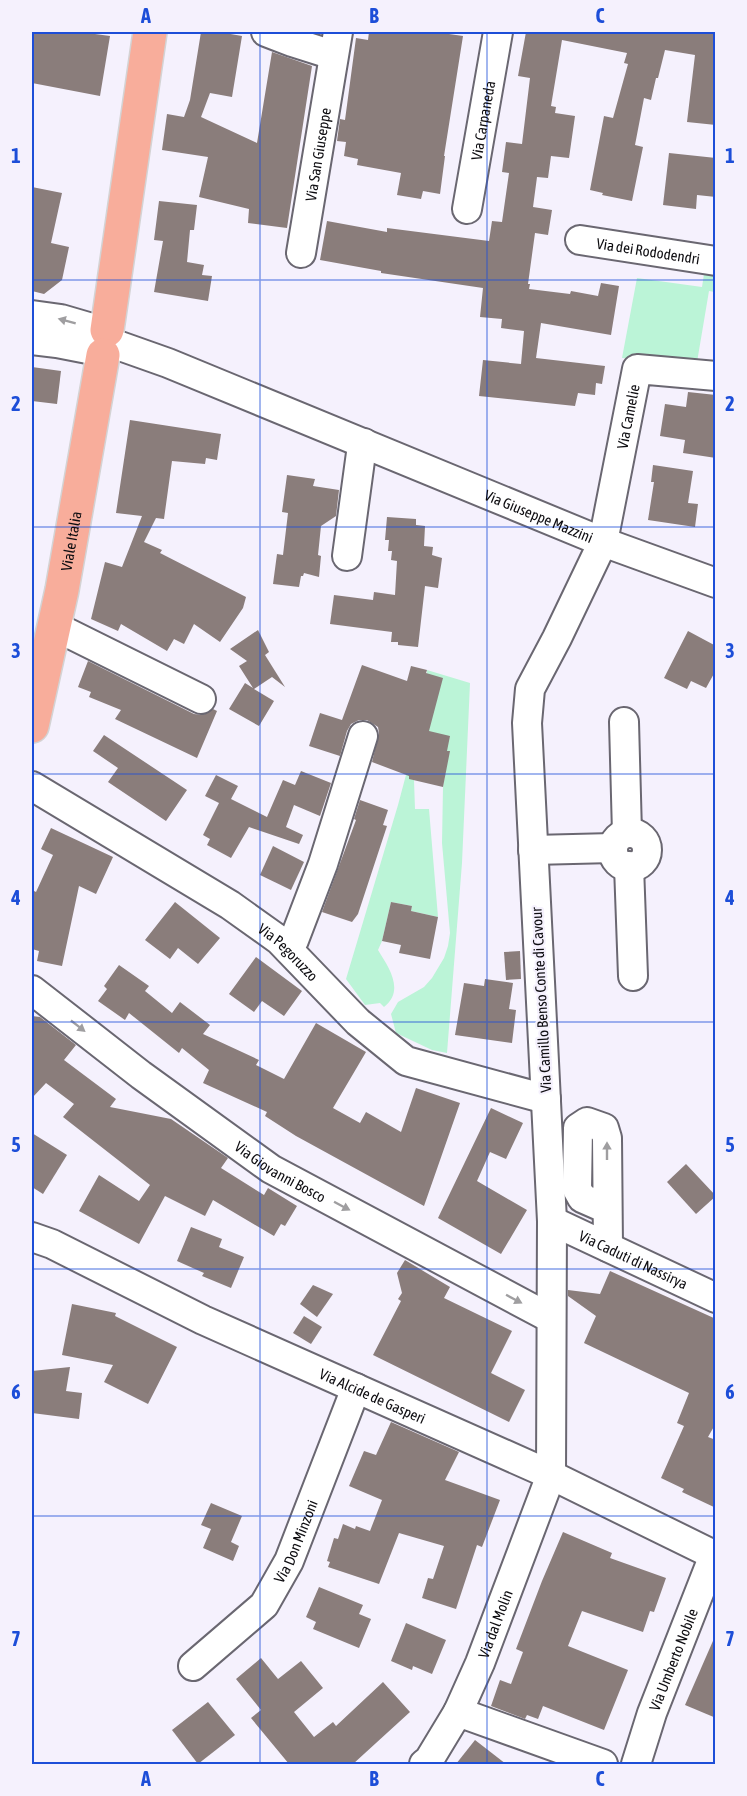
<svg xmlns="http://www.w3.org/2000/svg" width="747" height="1796" font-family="'Asap Condensed',sans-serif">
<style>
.green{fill:#bbf4d7}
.building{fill:#8a7d7b}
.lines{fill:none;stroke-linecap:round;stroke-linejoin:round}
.minor-casing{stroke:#6a6771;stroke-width:32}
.major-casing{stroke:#d4d3d4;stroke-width:36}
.minor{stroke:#fff;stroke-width:28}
.major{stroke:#f8ad9b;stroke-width:33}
.oneway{fill:#9f9ea0}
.grid{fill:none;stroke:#1d4ed8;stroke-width:1.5;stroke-opacity:0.55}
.labels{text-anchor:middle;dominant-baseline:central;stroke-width:4.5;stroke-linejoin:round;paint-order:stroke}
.street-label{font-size:15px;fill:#0e0d11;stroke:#f5f1fd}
.neatline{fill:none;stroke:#1d4ed8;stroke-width:2}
.grid-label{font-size:20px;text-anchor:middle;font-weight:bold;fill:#1d4ed8}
</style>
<rect width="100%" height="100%" fill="#f5f1fd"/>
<g class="green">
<path d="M704,274L715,275V292L709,291L695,374L660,361L622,358L637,278L702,287Z"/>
<path d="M427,670L470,683L462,863L447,1053L432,1050L396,1033L391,1014L398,1002L424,987L432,978L444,958L448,946L450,933L442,843L443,787L449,751H447L420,729L409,778L414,780L415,809H429L438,917L411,911L412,906L391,902L382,941L378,950C389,968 405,990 384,1007L380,1003L365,1005L346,979L398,805L424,707Z"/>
</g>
<g class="building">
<path d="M32,32H96L95,34L110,36L100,96L32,83Z"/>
<path d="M201,32H219L242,36L232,97L210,93L201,117L257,143L272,52L312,66L287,228L248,223L249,209L199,197L208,157L162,150L167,114L184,117L190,100Z"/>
<path d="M369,32H435L463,36L444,156H445L440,194L423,191L421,199L397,195L401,173L357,165L358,159L344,156L346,142L337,141L340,119L345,120L356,38L368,40Z"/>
<path d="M526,32H716V125L687,122L695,55L665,50L658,78H656L651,100L644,98L635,145L643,147L632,201L602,195L603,193L590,190L604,116L613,118L628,64L624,63L627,53L562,40L551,106L556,107L555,113L575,116L569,158L551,156L548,178L537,177L533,207L552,210L548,235L535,233L528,284H530L529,289L570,294L571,291L598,296L601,283L619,286L611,335L541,323L536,358L605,366L602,384L596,383L595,395L578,393L575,406L479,396L483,360L521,364L524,331L501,328L502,319L480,317L483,288L381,273V271L320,260L327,221L387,232V228L489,241L492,221L502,222L509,173L502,172L506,142L522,144L530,78L518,76Z"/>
<path d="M669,153L716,158V197L697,195L696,209L663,205Z"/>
<path d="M32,187L62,193L51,243L69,247L62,280L44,294L32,291Z"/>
<path d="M159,201L197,205L194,230H190L187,262L204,265L202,275L212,276L208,301L154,292L163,241L154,240Z"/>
<path d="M32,367L61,371L57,404L32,401Z"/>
<path d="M688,392L716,395V458L683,453L685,440L660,436L665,404L686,407Z"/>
<path d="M130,420L221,434L217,460L206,458L205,464L172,461L164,519L156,518L144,542L162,550L160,553L246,597L243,608L220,642L194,624L184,644L174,639L167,651L121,624L118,631L91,619L105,562L122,567L142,516L116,513Z"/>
<path d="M653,465L693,471L688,503L698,504L695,527L648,520L654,482H651Z"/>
<path d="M287,475L315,479L313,486L339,490L336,516L321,526L318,555L321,556L319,577L304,573L303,576H301L299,587L273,584L277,554L283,555L288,513L282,512Z"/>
<path d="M387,517L416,519V525L425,526L424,546L433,547L432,555L442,558L438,588L425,586L418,647L398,645V642H391L392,632L330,624L334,595L373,600L374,592L395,595L397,561L391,560L392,551H388L389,540H385Z"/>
<path d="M258,630L269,652L265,655L285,687L272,677L254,689L274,701L259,726L229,709L245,683L253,688L239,666L247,661L230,649Z"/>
<path d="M688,631L716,646V670L706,688L691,681L687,689L664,678Z"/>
<path d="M88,661L194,714L203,715L213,709L217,711L197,758L115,719L121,710L89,697L91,692L78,687Z"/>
<path d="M362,665L407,681L411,666L427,670L426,673L443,678L429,731L450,736L447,751H450L443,787L409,779V776L372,762L379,733L378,727L367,720H359L351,724L347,731L340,756L309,746L320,713L342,720Z"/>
<path d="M104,735L187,790L166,821L108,782L118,768L93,751Z"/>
<path d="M301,771L331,783L320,816L294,805L286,827L303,835L299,844L249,827L231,858L207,845L210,839L203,835L219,803L205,796L216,775L238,786L231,799L267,817L283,780L295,785Z"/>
<path d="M360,800L388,810L383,825L387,826L358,914L352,922L322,912L356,820L354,819Z"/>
<path d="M51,828L113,857L96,894L79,886L62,966L37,961L39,951L32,949V902L34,891L36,892L53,855L41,849Z"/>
<path d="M273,846L304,862L291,890L260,875Z"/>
<path d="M175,902L220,938L198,964L178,948L170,959L145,940Z"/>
<path d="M391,902L412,906L411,911L438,917L430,959L399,953L401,945L382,941Z"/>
<path d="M520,951L521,979L506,980L504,952Z"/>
<path d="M256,957L302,991L284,1016L262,1001L254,1012L229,994Z"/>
<path d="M119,965L149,986L145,991L172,1013L180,1002L210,1025L203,1034L259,1060L256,1065L284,1079L316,1023L366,1052L333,1108L360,1123L366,1112L401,1132L416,1088L460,1103L424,1206L296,1136L265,1116L267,1112L203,1083L209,1070L182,1048L179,1053L129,1013L125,1020L98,1001L107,989L104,986Z"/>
<path d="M485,979L513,983L509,1009L516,1010L512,1043L455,1035L464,983L484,986Z"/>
<path d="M32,1016L40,1017L76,1045L64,1060L116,1099L110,1107L171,1119L228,1158L221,1168L264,1195L268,1188L297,1206L285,1226L281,1224L274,1236L213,1200L205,1216L165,1196L139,1244L79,1211L99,1175L139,1201L150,1185L63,1117L74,1104L46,1083L32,1098Z"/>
<path d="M491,1108L523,1123L506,1159L490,1152L477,1181L527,1210L501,1254L438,1218Z"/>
<path d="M32,1133L67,1155L43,1194L32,1187Z"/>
<path d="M686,1164L716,1196L696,1214L667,1182Z"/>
<path d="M191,1227L222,1239L219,1247L244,1257L231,1288L202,1276L204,1273L177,1261Z"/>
<path d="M405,1260L450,1287L444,1298L512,1331L491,1373L525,1390L509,1422L373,1355L401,1301L398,1299L402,1293L397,1273Z"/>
<path d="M610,1271L716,1319V1423L708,1437L716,1440V1508L682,1492L684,1489L661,1478L684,1426L677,1423L689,1393L584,1343L596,1316L568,1296V1290L600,1294Z"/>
<path d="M313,1285L333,1294L317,1317L300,1304Z"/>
<path d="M72,1304L116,1313L115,1316L177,1347L148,1404L104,1382L113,1365L62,1355Z"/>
<path d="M304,1316L322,1327L311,1344L293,1333Z"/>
<path d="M70,1367L66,1391L82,1393L79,1419L32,1413V1371Z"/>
<path d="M391,1422L459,1452L445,1480L500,1500L482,1547L477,1545L456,1609L422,1598L428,1578L433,1579L444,1546L399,1533L379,1584L328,1567L330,1562L327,1561L334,1538L338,1539L343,1524L355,1529L356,1526L370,1531L382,1500L349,1486L364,1451L376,1455Z"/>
<path d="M211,1503L242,1516L231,1542L239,1546L233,1561L203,1548L211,1529L201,1525Z"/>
<path d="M563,1532L612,1553L610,1558L666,1578L654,1612L650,1611L643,1632L582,1611L568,1646L628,1670L604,1730L543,1706L538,1719L527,1715L525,1719L491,1706L500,1680L511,1684L523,1652L516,1649L542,1581Z"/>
<path d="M319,1587L363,1605L359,1614L371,1619L359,1648L313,1629L316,1622L306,1617Z"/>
<path d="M406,1623L446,1640L432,1674L413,1666L412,1670L391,1661Z"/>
<path d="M716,1634V1718L685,1705Z"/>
<path d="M261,1658L278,1679L301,1661L323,1688L294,1712L314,1737L333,1722L336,1726L383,1682L410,1712L353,1764H289L251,1718L261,1710L236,1679Z"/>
<path d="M208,1702L235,1735L198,1764L172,1730Z"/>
<path d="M475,1740L506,1764H456Z"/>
</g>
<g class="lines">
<defs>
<g id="minor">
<path d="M266,32L292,42L333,55"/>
<path id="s1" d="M467,209L498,32"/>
<path id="s2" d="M580,240L716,261"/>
<path id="s3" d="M301,253L338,32"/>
<path d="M32,315L61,319L102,331"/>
<path d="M32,340L57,343L98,351"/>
<path id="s4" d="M120,346L168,363L603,542L716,583"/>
<path d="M347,556L361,453L364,443"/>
<path d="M54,626L201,699"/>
<path d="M624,722L627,833"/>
<path id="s5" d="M32,786L230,905L279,940L358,1022L406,1061L546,1099"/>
<circle cx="630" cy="850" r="17"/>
<path d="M533,850L613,848"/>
<path d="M629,866L633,976"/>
<path d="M289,950L294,940L323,864L363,736"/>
<path id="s6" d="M32,990L141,1075L271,1169L550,1318"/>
<path d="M607,1209L582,1198L577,1189L578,1128L587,1122L604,1128L607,1138L608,1247"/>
<path id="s7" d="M552,1221L716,1298"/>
<path id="s8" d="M32,1237L52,1244L203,1320L551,1475L716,1556"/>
<path id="s9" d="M193,1666L264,1605L289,1561L356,1388"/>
<path d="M458,1712L603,1764"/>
<path id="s10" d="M424,1764L429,1760L458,1712L480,1663L551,1475L552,1221L527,723L530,689L557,638L603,542L637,369L716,376"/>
<path id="s11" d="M636,1764L652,1713L714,1555"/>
</g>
<g id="major">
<path d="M107,330L150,32"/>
<path id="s12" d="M32,726L62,590L103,355"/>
</g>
</defs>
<use href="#minor" class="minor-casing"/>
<use href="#major" class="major-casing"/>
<use href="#minor" class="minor"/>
<use href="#major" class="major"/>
</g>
<defs><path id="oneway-solid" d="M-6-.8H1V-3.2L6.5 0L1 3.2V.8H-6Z" transform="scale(1.5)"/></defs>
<g class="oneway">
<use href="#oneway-solid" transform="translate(67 321) rotate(-165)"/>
<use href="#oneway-solid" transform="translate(78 1026) rotate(38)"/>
<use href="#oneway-solid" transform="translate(607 1151) rotate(-90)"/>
<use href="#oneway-solid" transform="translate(342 1206) rotate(28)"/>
<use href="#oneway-solid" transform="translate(514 1299) rotate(28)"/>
</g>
<path class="grid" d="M260,32V1764M487,32V1764M32,280H716M32,527H716M32,774H716M32,1022H716M32,1269H716M32,1516H716"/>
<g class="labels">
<g class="street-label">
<text stroke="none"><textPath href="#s1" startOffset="90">Via Carpaneda</textPath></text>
<text stroke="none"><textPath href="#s3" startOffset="100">Via San Giuseppe</textPath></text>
<text stroke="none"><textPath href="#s2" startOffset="69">Via dei Rododendri</textPath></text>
<text stroke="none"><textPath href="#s10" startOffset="1396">Via Camelie</textPath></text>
<text stroke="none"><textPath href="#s4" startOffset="452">Via Giuseppe Mazzini</textPath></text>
<text stroke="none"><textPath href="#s12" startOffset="189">Viale Italia</textPath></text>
<text stroke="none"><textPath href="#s5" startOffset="306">Via Pegoruzzo</textPath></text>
<text transform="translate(541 1000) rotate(-93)">Via Camillo Benso Conte di Cavour</text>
<text stroke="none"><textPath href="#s6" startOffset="308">Via Giovanni Bosco</textPath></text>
<text stroke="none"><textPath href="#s7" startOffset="90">Via Caduti di Nassirya</textPath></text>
<text stroke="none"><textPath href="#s8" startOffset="376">Via Alcide de Gasperi</textPath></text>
<text stroke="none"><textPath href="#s9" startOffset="165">Via Don Minzoni</textPath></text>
<text stroke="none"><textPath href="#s10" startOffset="158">Via dal Molin</textPath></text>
<text stroke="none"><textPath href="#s11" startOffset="111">Via Umberto Nobile</textPath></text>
</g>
</g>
<rect width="747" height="1796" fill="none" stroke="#f5f1fd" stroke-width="66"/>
<rect x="33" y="33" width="681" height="1730" class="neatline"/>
<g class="grid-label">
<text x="146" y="23">A</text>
<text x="374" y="23">B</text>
<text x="600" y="23">C</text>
<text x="16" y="163">1</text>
<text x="730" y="163">1</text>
<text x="16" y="411">2</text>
<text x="730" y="411">2</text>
<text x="16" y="658">3</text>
<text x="730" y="658">3</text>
<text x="16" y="905">4</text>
<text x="730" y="905">4</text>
<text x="16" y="1152">5</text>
<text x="730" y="1152">5</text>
<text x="16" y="1399">6</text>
<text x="730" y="1399">6</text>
<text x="16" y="1646">7</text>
<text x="730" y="1646">7</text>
<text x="146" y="1786">A</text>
<text x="374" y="1786">B</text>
<text x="600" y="1786">C</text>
</g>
</svg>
